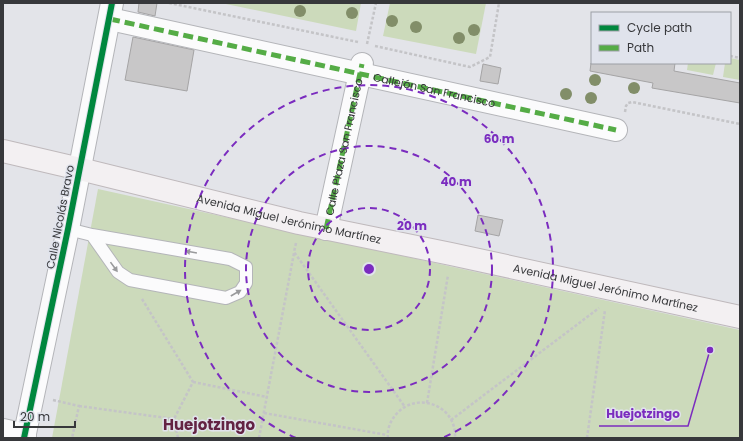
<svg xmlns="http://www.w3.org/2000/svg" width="743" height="441" font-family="Poppins,sans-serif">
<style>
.green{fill:#ccdabb}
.building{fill:#c8c7c8;stroke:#a5a4a5}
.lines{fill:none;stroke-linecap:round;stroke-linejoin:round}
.lane-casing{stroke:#b4b5b9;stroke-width:14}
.street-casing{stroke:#b4b5b9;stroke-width:24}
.primary-casing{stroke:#bfb9bc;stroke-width:24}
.path{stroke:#c4c4c7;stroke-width:2.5;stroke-dasharray:3 2;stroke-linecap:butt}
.lane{stroke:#fbfbfc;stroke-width:12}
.street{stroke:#fbfbfc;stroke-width:22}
.primary{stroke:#f3f0f2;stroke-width:22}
.quiet{stroke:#55ac46;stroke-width:5;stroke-dasharray:10 5;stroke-linecap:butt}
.cycleway-casing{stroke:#e0e3ec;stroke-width:8}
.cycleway{stroke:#00873e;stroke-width:6}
.tree{fill:#828e69}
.oneway{fill:#999a9c}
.ring{fill:none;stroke:#7b2cbf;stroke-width:2;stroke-dasharray:7 5}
.labels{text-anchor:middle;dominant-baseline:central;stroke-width:3;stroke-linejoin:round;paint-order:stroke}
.street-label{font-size:11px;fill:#37383b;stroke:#e0e3ec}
.district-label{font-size:15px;font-weight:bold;fill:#632343;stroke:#e0e3ec}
.centre{fill:#7b2cbf;stroke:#e0e3ec;stroke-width:2}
.ring-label{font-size:12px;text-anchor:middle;font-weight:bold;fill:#7b2cbf;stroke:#e0e3ec;stroke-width:3;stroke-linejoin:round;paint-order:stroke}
.leader{fill:none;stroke:#7b2cbf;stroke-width:1.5}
.callout-dot{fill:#7b2cbf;stroke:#e0e3ec;stroke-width:1.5}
.callout-label{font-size:12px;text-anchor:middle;font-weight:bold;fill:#7b2cbf;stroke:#e0e3ec;stroke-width:3;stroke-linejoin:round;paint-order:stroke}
</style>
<rect width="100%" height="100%" fill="#e3e4e9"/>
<g class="green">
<path d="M221,3H361L356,31Z"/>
<path d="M390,3H486L476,54L383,36Z"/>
<path d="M730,58L740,60V80L723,77L725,63H730Z"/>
<path d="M688,63H716L713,75L687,70Z"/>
<path d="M98,189L740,330V438H52Z"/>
</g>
<g class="building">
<path d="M139,3H157L155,16L138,12Z"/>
<path d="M133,37L194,50L187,91L125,80Z"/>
<path d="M591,63H675L674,71L740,83V103L652,88L653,83L590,71Z"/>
<path d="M483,64L501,68L498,84L480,81Z"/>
<path d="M478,215L503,220L499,236L475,231Z"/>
</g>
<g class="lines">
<defs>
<path id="lane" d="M68,229L92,235L230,259L246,267V283L240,292L226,298L130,280L118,272L92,235"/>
<g id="street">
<path id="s1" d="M110,19L616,130"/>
<path d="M326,229L362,64"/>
<path d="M3,430L25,435"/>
<path d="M24,438L68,229L112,3"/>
</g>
<g id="primary">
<path id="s2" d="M3,151L80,169L299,223L451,254L740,317"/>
</g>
</defs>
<use href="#lane" class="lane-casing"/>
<use href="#street" class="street-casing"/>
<use href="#primary" class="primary-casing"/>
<g class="path">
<path d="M169,3L358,42"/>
<path d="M367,44L376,3"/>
<path d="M375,46L470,67L490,57L499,3"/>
<path d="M730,56L740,58"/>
<path d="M625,112L626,106L628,103L632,102L740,124"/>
<path d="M296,243L294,252L405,407"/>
<path d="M142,299L193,382L174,419L178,438"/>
<path d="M193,382L267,397"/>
<path d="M53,400L79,406L72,438"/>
<path d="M427,403L448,275"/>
<path d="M79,406L174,419"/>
<path d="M264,413L387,435"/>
<path d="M451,420L599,308"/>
<path d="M259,438L294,253"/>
<path d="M388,438C387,432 389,425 392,420C410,389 457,402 455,438"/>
<path d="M587,438L605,310"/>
</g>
<use href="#lane" class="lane"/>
<use href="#street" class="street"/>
<use href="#primary" class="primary"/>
<g class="quiet">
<path d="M110,19L616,130"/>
<path id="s3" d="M326,229L362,64"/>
</g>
<defs>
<path id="cycleway" d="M24,438L68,229L112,3"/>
</defs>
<use href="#cycleway" class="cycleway-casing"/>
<use href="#cycleway" class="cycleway"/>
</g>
<g class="tree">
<circle cx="300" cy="11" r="6"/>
<circle cx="352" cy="13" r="6"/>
<circle cx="392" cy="21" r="6"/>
<circle cx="416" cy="27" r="6"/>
<circle cx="474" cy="30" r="6"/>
<circle cx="459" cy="38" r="6"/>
<circle cx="595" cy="80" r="6"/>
<circle cx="634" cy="88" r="6"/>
<circle cx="566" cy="94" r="6"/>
<circle cx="591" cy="98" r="6"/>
</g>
<defs><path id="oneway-solid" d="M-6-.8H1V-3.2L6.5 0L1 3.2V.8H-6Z"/></defs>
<g class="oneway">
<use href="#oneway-solid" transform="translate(191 252) rotate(-170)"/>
<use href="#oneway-solid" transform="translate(114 267) rotate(54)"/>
<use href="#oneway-solid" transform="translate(236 293) rotate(-30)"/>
</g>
<g class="ring">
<circle cx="369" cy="269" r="61"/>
<circle cx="369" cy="269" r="123"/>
<path d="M296 438A184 184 0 1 1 442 438"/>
</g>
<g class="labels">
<g class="street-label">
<text stroke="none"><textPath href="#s1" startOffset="332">Callejón San Francisco</textPath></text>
<text stroke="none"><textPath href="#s3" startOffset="84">Calle Plaza San Francisco</textPath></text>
<text transform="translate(60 217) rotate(-79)">Calle Nicolás Bravo</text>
<text stroke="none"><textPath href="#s2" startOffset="294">Avenida Miguel Jerónimo Martínez</textPath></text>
<text stroke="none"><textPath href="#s2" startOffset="618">Avenida Miguel Jerónimo Martínez</textPath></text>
</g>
<g class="district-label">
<text x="209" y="424">Huejotzingo</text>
</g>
</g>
<circle cx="369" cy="269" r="6" class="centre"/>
<g class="ring-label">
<text x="499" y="143">60 m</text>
<text x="456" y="186">40 m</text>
<text x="412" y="230">20 m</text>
</g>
<path class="leader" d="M710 350L688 426H599"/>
<circle class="callout-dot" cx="710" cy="350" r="4"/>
<g class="callout-label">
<text x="643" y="418">Huejotzingo</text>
</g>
<rect width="743" height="441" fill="none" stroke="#37383b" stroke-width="8"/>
<rect x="591" y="12" width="140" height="52" fill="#e0e3ec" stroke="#9c9fa5"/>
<rect x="599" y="25" width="20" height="6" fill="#00873e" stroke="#9c9fa5"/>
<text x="627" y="32" font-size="12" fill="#37383b">Cycle path</text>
<rect x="599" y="45" width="20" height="6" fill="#55ac46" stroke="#9c9fa5"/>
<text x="627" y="52" font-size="12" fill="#37383b">Path</text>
<path d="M14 421v6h61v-6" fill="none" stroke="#37383b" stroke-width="2"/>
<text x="20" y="421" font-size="12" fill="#37383b" stroke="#e0e3ec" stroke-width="3" paint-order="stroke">20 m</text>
</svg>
